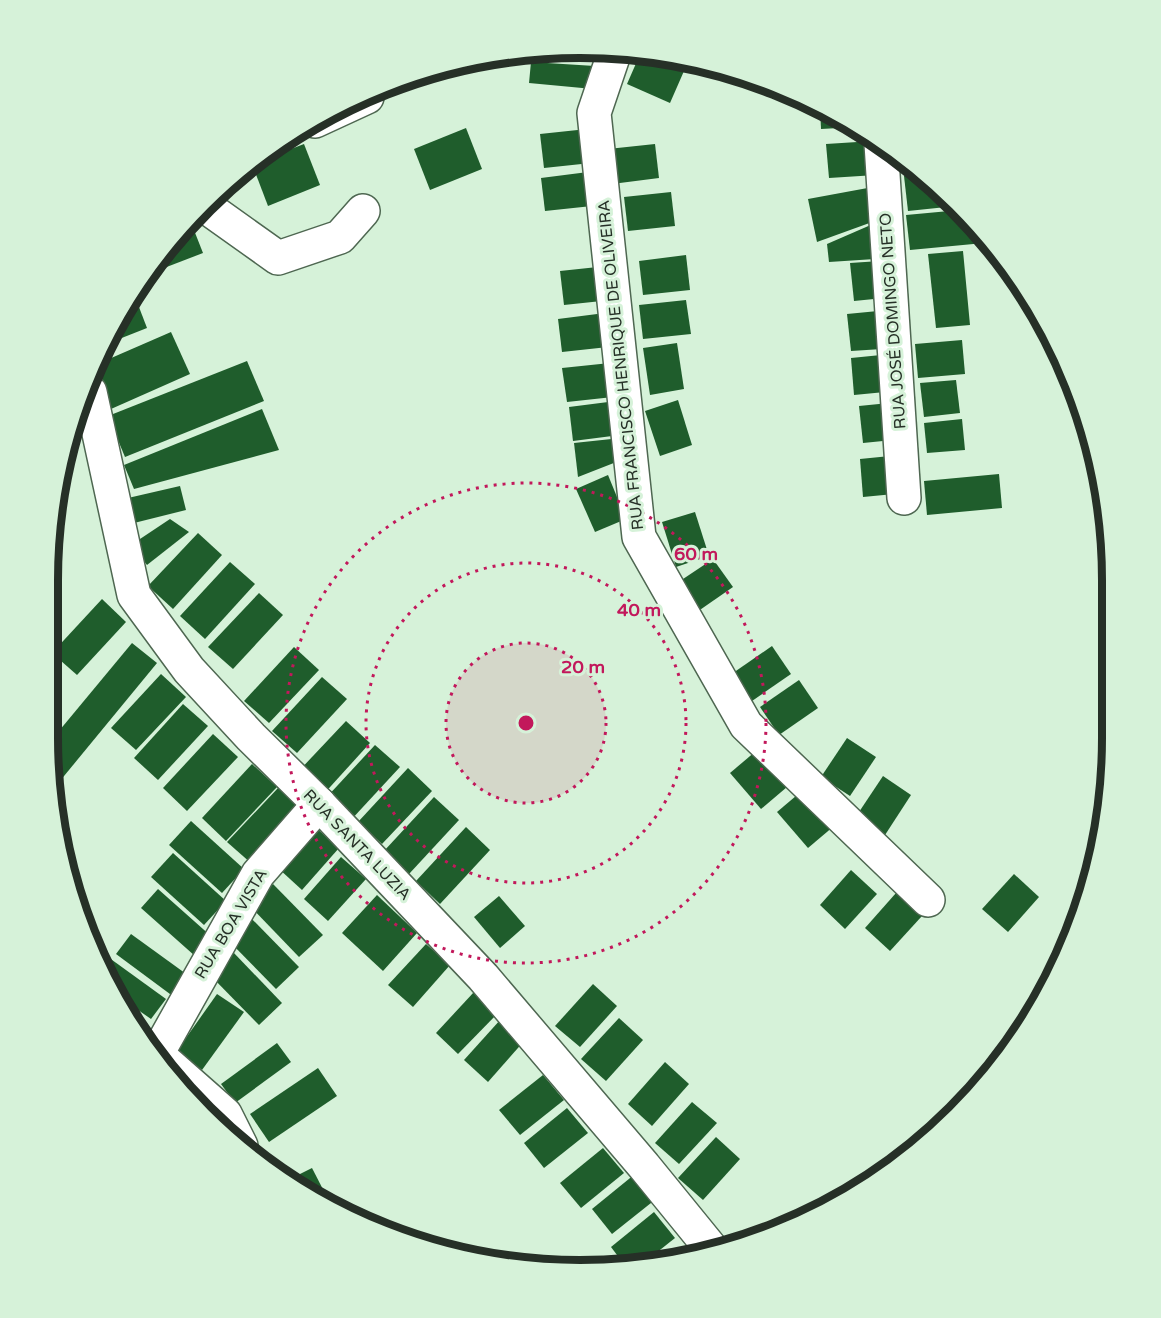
<svg xmlns="http://www.w3.org/2000/svg" width="1161" height="1318" font-family="'Varela Round',sans-serif">
<style>
.building{fill:#1f5d2c}
.lines{fill:none;stroke-linecap:round;stroke-linejoin:round}
.minor-casing{stroke:#4e6751;stroke-width:36}
.minor{stroke:#fff;stroke-width:33}
.ring{fill:none;stroke:#c2185b;stroke-width:3;stroke-dasharray:3 6}
.labels{text-anchor:middle;dominant-baseline:central;stroke-width:6;stroke-linejoin:round;paint-order:stroke}
.street-label{font-size:16px;fill:#263027;stroke:#d6f2d9}
.rim{fill:none;stroke:#263027;stroke-width:8}
.centre{fill:#c2185b;stroke:#d6f2d9;stroke-width:3}
.ring-label{font-size:18px;text-anchor:middle;font-weight:bold;fill:#c2185b;stroke:#d6f2d9;stroke-width:6;stroke-linejoin:round;paint-order:stroke}
</style>
<rect width="100%" height="100%" fill="#d6f2d9"/>
<g class="building">
<path d="M545,49L600,51L599,58L535,54V51Z"/>
<path d="M641,52L684,71L670,103L627,84Z"/>
<path d="M531,62L595,66L593,89L529,83Z"/>
<path d="M820,107L846,119L857,127L821,129Z"/>
<path d="M466,128L482,169L430,190L414,149Z"/>
<path d="M587,129L591,163L544,168L540,134Z"/>
<path d="M873,141L876,175L829,178L826,144Z"/>
<path d="M304,144L320,185L268,206L252,164Z"/>
<path d="M655,144L659,178L612,184L608,149Z"/>
<path d="M588,172L592,206L545,211L541,178Z"/>
<path d="M923,174L931,180L956,206L908,211L904,176Z"/>
<path d="M873,187L875,221L817,242L808,199Z"/>
<path d="M671,192L675,226L628,231L624,197Z"/>
<path d="M960,210L983,235L984,243L910,250L906,215Z"/>
<path d="M190,220L203,253L151,273L150,271L180,229Z"/>
<path d="M873,224L875,259L829,262L827,244Z"/>
<path d="M963,251L970,325L936,328L928,254Z"/>
<path d="M686,255L690,290L643,295L639,261Z"/>
<path d="M880,261L884,298L854,301L850,263Z"/>
<path d="M607,266L611,300L564,305L560,271Z"/>
<path d="M134,294L147,328L109,343L120,314Z"/>
<path d="M686,300L691,334L643,339L639,305Z"/>
<path d="M878,311L882,349L851,351L847,314Z"/>
<path d="M605,313L608,347L562,352L558,319Z"/>
<path d="M171,332L190,374L111,409L96,375L102,362Z"/>
<path d="M962,340L965,374L918,378L915,344Z"/>
<path d="M677,343L684,389L650,395L643,348Z"/>
<path d="M881,355L885,392L854,395L851,358Z"/>
<path d="M247,361L264,401L125,457L108,416Z"/>
<path d="M610,363L613,397L567,402L562,368Z"/>
<path d="M956,380L960,413L924,417L920,383Z"/>
<path d="M678,400L692,445L660,456L645,411Z"/>
<path d="M616,401L620,435L573,441L569,407Z"/>
<path d="M889,403L893,440L863,443L859,406Z"/>
<path d="M262,409L279,450L134,489L124,465Z"/>
<path d="M962,419L965,450L927,453L924,423Z"/>
<path d="M621,438L624,459L578,477L574,443Z"/>
<path d="M890,456L894,494L863,497L860,459Z"/>
<path d="M999,474L1002,508L927,515L924,481Z"/>
<path d="M608,475L626,519L595,532L576,489Z"/>
<path d="M180,486L186,510L134,523L128,498Z"/>
<path d="M695,512L709,556L676,567L662,522Z"/>
<path d="M170,519L189,532L147,565L131,545Z"/>
<path d="M198,533L222,555L173,609L148,586Z"/>
<path d="M713,559L733,587L694,614L674,585Z"/>
<path d="M230,562L255,584L205,639L180,616Z"/>
<path d="M259,593L283,615L233,669L208,647Z"/>
<path d="M102,599L126,622L77,675L52,653Z"/>
<path d="M132,643L157,663L55,787L49,743Z"/>
<path d="M772,646L791,674L752,701L733,673Z"/>
<path d="M294,647L319,670L269,723L244,701Z"/>
<path d="M161,674L186,697L136,750L111,728Z"/>
<path d="M322,677L347,699L297,753L272,731Z"/>
<path d="M799,680L818,708L779,735L760,707Z"/>
<path d="M183,704L208,726L158,780L134,758Z"/>
<path d="M346,721L370,743L321,797L296,774Z"/>
<path d="M213,734L238,757L187,811L163,788Z"/>
<path d="M847,738L876,757L850,796L821,777Z"/>
<path d="M375,745L400,767L350,821L325,799Z"/>
<path d="M756,751L787,787L761,809L730,773Z"/>
<path d="M252,764L277,787L226,841L202,818Z"/>
<path d="M408,768L432,791L382,844L358,822Z"/>
<path d="M883,776L911,795L885,835L857,815Z"/>
<path d="M278,788L302,810L252,864L227,842Z"/>
<path d="M803,790L834,826L808,848L777,812Z"/>
<path d="M434,797L459,820L409,874L384,851Z"/>
<path d="M191,821L244,869L222,893L169,845Z"/>
<path d="M315,827L339,848L302,890L278,868Z"/>
<path d="M466,827L490,850L440,904L416,881Z"/>
<path d="M173,853L226,901L204,925L151,877Z"/>
<path d="M341,857L366,879L328,921L304,899Z"/>
<path d="M851,870L877,894L845,929L820,905Z"/>
<path d="M1014,874L1039,897L1008,932L982,909Z"/>
<path d="M273,884L323,935L299,957L250,906Z"/>
<path d="M158,889L212,937L195,956L141,908Z"/>
<path d="M896,893L922,916L890,951L865,928Z"/>
<path d="M377,895L417,933L383,971L342,933Z"/>
<path d="M499,896L525,926L500,948L474,917Z"/>
<path d="M249,916L299,967L276,989L226,938Z"/>
<path d="M131,934L189,976L174,997L116,954Z"/>
<path d="M426,944L450,965L413,1007L388,985Z"/>
<path d="M233,952L282,1003L259,1025L209,974Z"/>
<path d="M108,957L166,999L151,1019L118,996L103,973L101,967Z"/>
<path d="M593,984L617,1006L580,1047L555,1026Z"/>
<path d="M474,992L498,1013L458,1054L436,1033Z"/>
<path d="M217,994L244,1012L202,1070L176,1052Z"/>
<path d="M619,1018L643,1040L606,1081L581,1059Z"/>
<path d="M501,1019L525,1040L488,1082L464,1060Z"/>
<path d="M277,1043L291,1062L235,1103L221,1084Z"/>
<path d="M665,1062L689,1084L652,1126L628,1104Z"/>
<path d="M318,1068L337,1096L269,1142L250,1114Z"/>
<path d="M543,1075L564,1100L520,1135L499,1110Z"/>
<path d="M692,1102L717,1123L679,1164L655,1143Z"/>
<path d="M567,1108L588,1133L544,1168L524,1143Z"/>
<path d="M716,1137L740,1159L703,1200L678,1178Z"/>
<path d="M603,1148L624,1173L581,1208L560,1183Z"/>
<path d="M312,1168L330,1203L290,1179Z"/>
<path d="M635,1174L656,1199L612,1234L592,1209Z"/>
<path d="M831,1193L838,1201L816,1215L802,1220Z"/>
<path d="M654,1212L675,1238L641,1265L626,1267L611,1247Z"/>
</g>
<g class="lines">
<defs>
<g id="minor">
<path d="M615,51L594,113L639,537L746,725L928,900"/>
<path d="M315,121L367,97"/>
<path d="M881,144L904,498"/>
<path d="M205,206L278,258L340,237L363,211"/>
<path d="M90,392L134,595L189,670L251,737L319,804L483,977L644,1166L714,1252"/>
<path d="M157,1054L258,874L319,804"/>
<path d="M157,1054L225,1114L241,1146"/>
</g>
</defs>
<use href="#minor" class="minor-casing"/>
<use href="#minor" class="minor"/>
</g>
<circle cx="526" cy="723" r="80" fill="#c2185b" fill-opacity=".12"/>
<g class="ring">
<circle cx="526" cy="723" r="80"/>
<circle cx="526" cy="723" r="160"/>
<circle cx="526" cy="723" r="240"/>
</g>
<g class="labels">
<g class="street-label">
<text transform="translate(893 321) rotate(-94)">RUA JOSÉ DOMINGO NETO</text>
<text transform="translate(621 365) rotate(-96)">RUA FRANCISCO HENRIQUE DE OLIVEIRA</text>
<text transform="translate(357 845) rotate(46)">RUA SANTA LUZIA</text>
<text transform="translate(231 924) rotate(-59)">RUA BOA VISTA</text>
</g>
</g>
<path d="M0 0H1161V1318H0ZM580 58H580A522 522 0 0 1 1102 580V738A522 522 0 0 1 580 1260H580A522 522 0 0 1 58 738V580A522 522 0 0 1 580 58Z" fill="#d6f2d9" fill-rule="evenodd"/>
<path class="rim" d="M580 58H580A522 522 0 0 1 1102 580V738A522 522 0 0 1 580 1260H580A522 522 0 0 1 58 738V580A522 522 0 0 1 580 58Z"/>
<circle cx="526" cy="723" r="9" class="centre"/>
<g class="ring-label">
<text x="696" y="560">60 m</text>
<text x="639" y="616">40 m</text>
<text x="583" y="673">20 m</text>
</g>
</svg>
